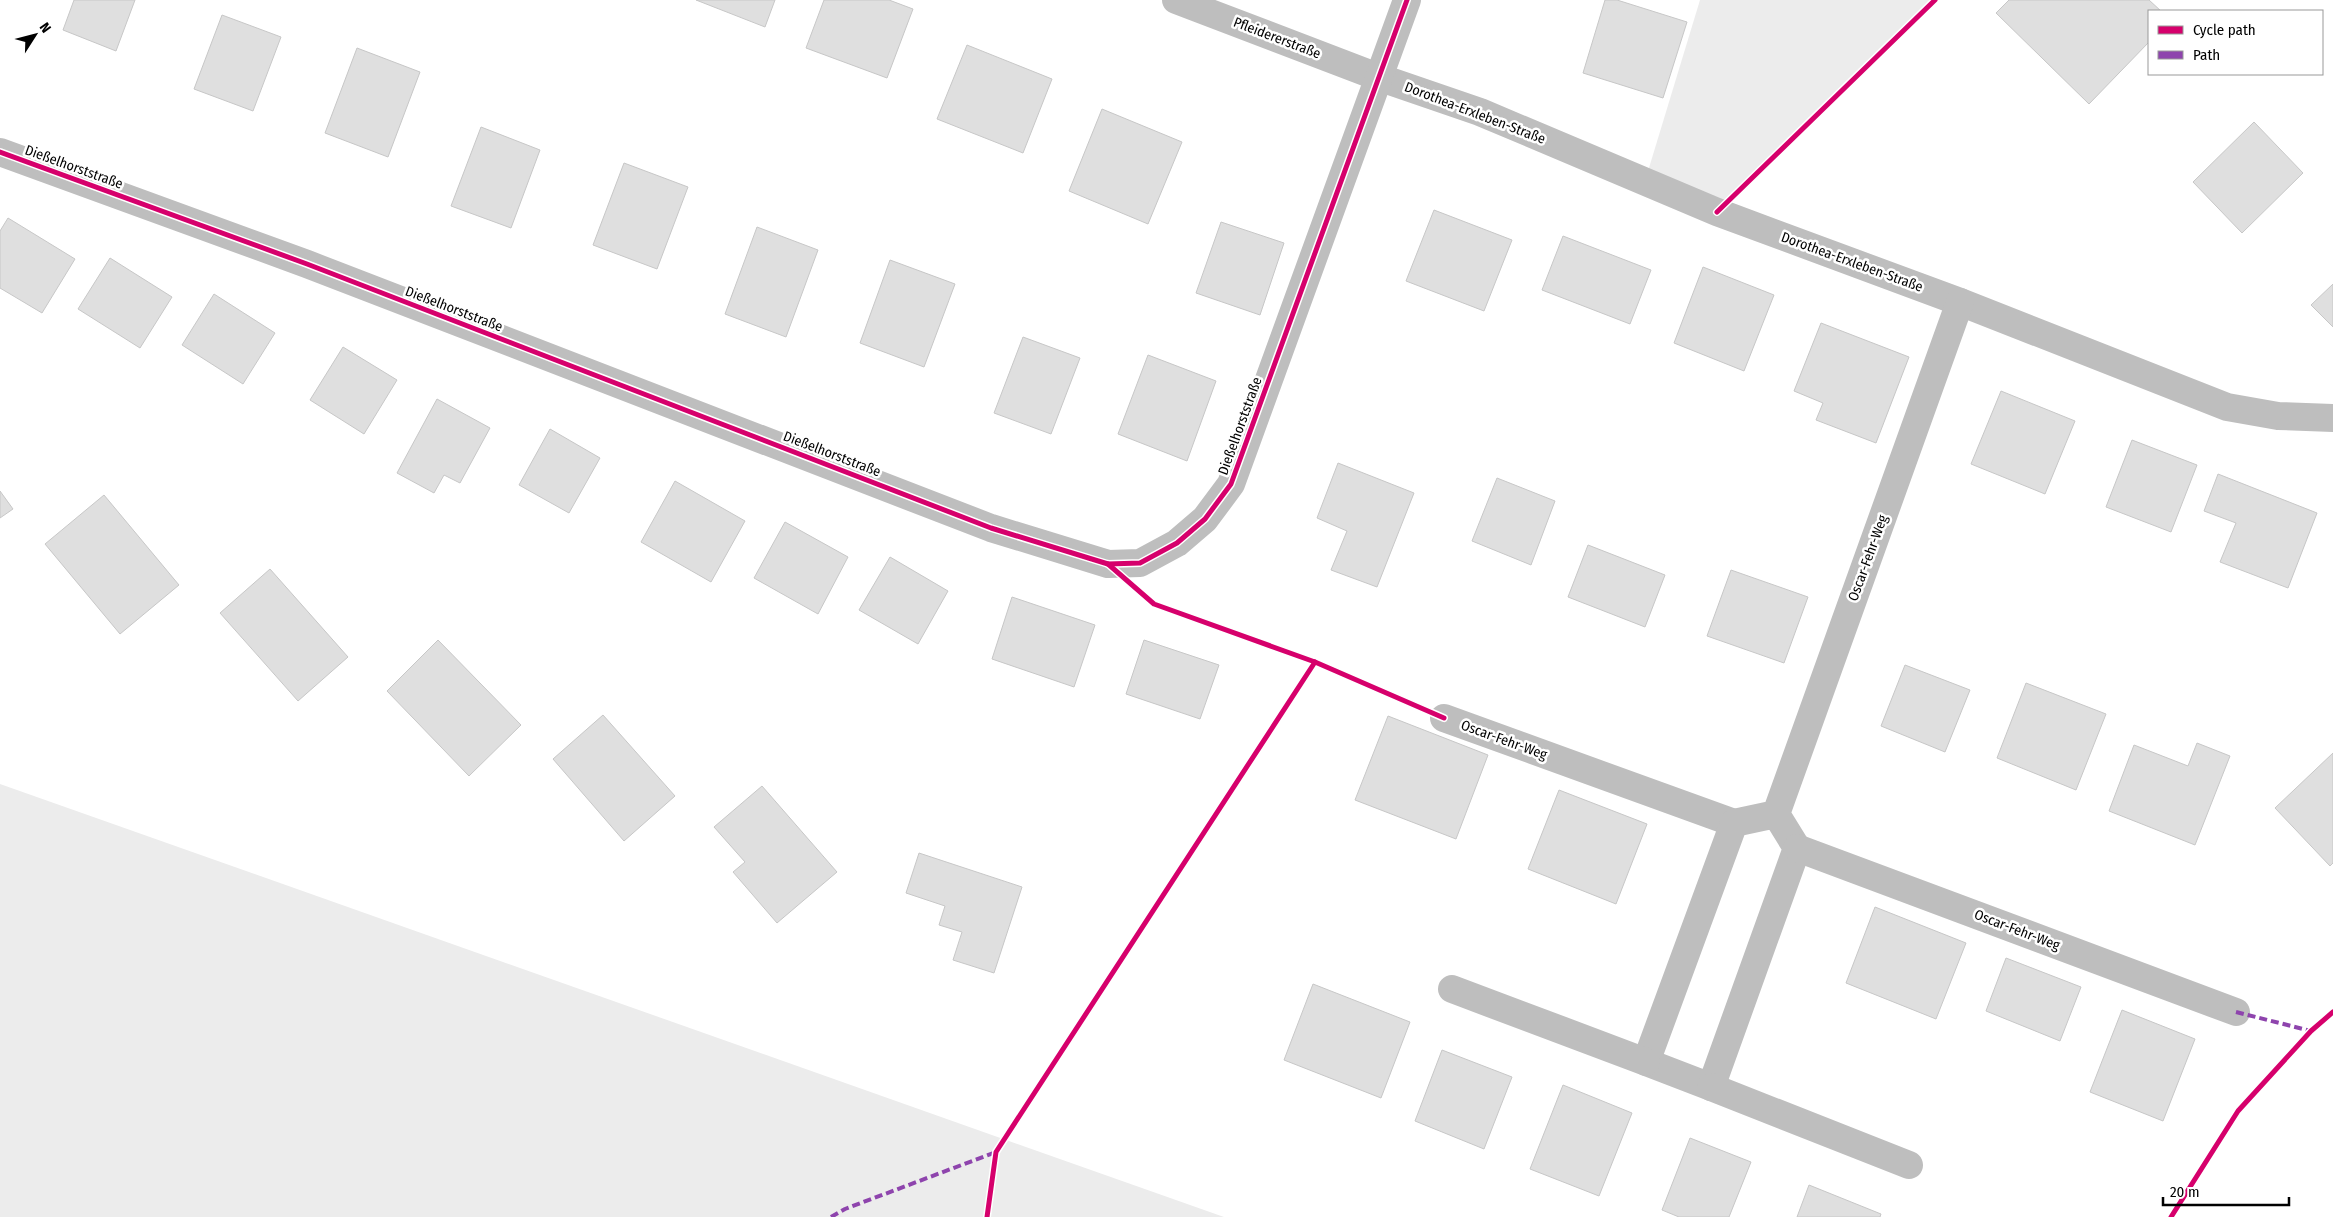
<svg xmlns="http://www.w3.org/2000/svg" width="2333" height="1217" font-family="'Fira Sans Condensed',sans-serif">
<style>
.green{fill:#ececec}
.building{fill:#dfdfdf;stroke:#c7c7c7}
.lines{fill:none;stroke-linecap:round;stroke-linejoin:round}
.minor{stroke:#bebebe;stroke-width:28}
.quiet{stroke:#8e44ad;stroke-width:4;stroke-dasharray:8 4;stroke-linecap:butt}
.cycleway-casing{stroke:#fff;stroke-width:8}
.cycleway{stroke:#d6006c;stroke-width:5}
.labels{text-anchor:middle;dominant-baseline:central;stroke-width:5;stroke-linejoin:round;paint-order:stroke}
.street-label{font-size:14px;fill:#000;stroke:#fff}
</style>
<rect width="100%" height="100%" fill="#fff"/>
<g class="green">
<path d="M1700,0H1935L1717,212L1645,181Z"/>
<path d="M0,784L1224,1217H0Z"/>
</g>
<g class="building">
<path d="M74,0H135L116,51L63,30Z"/>
<path d="M696,0H775L765,27Z"/>
<path d="M824,0H889L913,9L887,78L806,48Z"/>
<path d="M1605,0H1617L1687,22L1663,98L1583,73Z"/>
<path d="M2009,0H2149L2161,11H2149V42L2089,104L1996,13Z"/>
<path d="M222,15L281,37L253,111L194,89Z"/>
<path d="M967,45L1052,79L1023,153L937,119Z"/>
<path d="M357,48L420,72L388,157L325,133Z"/>
<path d="M1102,109L1182,142L1148,224L1069,191Z"/>
<path d="M2254,122L2303,173L2242,233L2193,182Z"/>
<path d="M481,127L540,150L511,228L451,206Z"/>
<path d="M624,163L688,187L657,269L593,245Z"/>
<path d="M1434,210L1512,240L1484,311L1406,281Z"/>
<path d="M8,218L75,259L42,313L0,288V231Z"/>
<path d="M1221,222L1284,243L1260,315L1196,293Z"/>
<path d="M757,227L818,250L786,337L725,314Z"/>
<path d="M1563,236L1651,270L1630,324L1542,290Z"/>
<path d="M110,258L172,297L140,348L78,309Z"/>
<path d="M890,260L955,284L924,367L860,343Z"/>
<path d="M1703,267L1774,295L1744,371L1674,343Z"/>
<path d="M2333,284V327L2311,305Z"/>
<path d="M214,294L275,333L243,384L182,345Z"/>
<path d="M1821,323L1909,357L1876,443L1816,420L1823,403L1794,391Z"/>
<path d="M1023,337L1080,358L1051,434L994,413Z"/>
<path d="M343,347L397,380L364,434L310,400Z"/>
<path d="M1148,355L1216,381L1187,461L1118,434Z"/>
<path d="M2001,391L2075,421L2045,494L1971,464Z"/>
<path d="M437,399L490,428L460,483L444,475L434,493L397,473Z"/>
<path d="M550,429L600,458L569,513L519,485Z"/>
<path d="M2132,440L2197,465L2171,532L2106,507Z"/>
<path d="M1338,463L1414,493L1377,587L1331,570L1347,531L1317,518Z"/>
<path d="M2218,474L2317,513L2288,588L2220,562L2236,523L2204,511Z"/>
<path d="M1497,478L1555,501L1531,565L1472,541Z"/>
<path d="M675,481L745,521L711,582L641,542Z"/>
<path d="M0,491L13,509L0,518Z"/>
<path d="M104,495L179,585L120,634L45,544Z"/>
<path d="M785,522L848,557L818,614L754,578Z"/>
<path d="M1588,545L1665,575L1645,627L1568,597Z"/>
<path d="M890,557L948,591L918,644L859,610Z"/>
<path d="M270,569L348,657L298,701L220,613Z"/>
<path d="M1731,570L1808,597L1784,663L1707,636Z"/>
<path d="M1012,597L1095,625L1074,687L992,659Z"/>
<path d="M438,640L521,725L469,776L387,691Z"/>
<path d="M1144,640L1219,665L1200,719L1126,694Z"/>
<path d="M1905,665L1970,690L1945,752L1881,726Z"/>
<path d="M2026,683L2106,714L2076,790L1997,758Z"/>
<path d="M603,715L675,796L624,841L553,759Z"/>
<path d="M1388,716L1488,755L1456,839L1355,800Z"/>
<path d="M2197,743L2230,756L2195,845L2109,811L2134,745L2188,766Z"/>
<path d="M2333,753V863L2330,866L2275,808Z"/>
<path d="M762,786L837,872L777,923L733,872L745,862L714,827Z"/>
<path d="M1559,790L1647,824L1616,904L1528,869Z"/>
<path d="M919,853L1022,887L994,973L953,960L962,932L939,925L945,906L906,893Z"/>
<path d="M1875,907L1966,943L1936,1019L1846,983Z"/>
<path d="M2006,958L2081,987L2060,1041L1986,1011Z"/>
<path d="M1313,984L1410,1022L1381,1098L1284,1060Z"/>
<path d="M2122,1010L2195,1039L2163,1121L2090,1092Z"/>
<path d="M1442,1050L1512,1077L1484,1149L1415,1121Z"/>
<path d="M1563,1085L1632,1113L1599,1196L1530,1169Z"/>
<path d="M1690,1138L1751,1162L1729,1217H1679L1662,1210Z"/>
<path d="M1809,1185L1881,1214L1880,1217H1797Z"/>
</g>
<g class="lines">
<g class="minor">
<path d="M1176,0L1378,77L1480,112L1717,212L1960,302L2227,407L2278,416L2333,418"/>
<path d="M0,152L307,264L991,528L1108,564L1140,563L1177,543L1205,519L1231,484L1407,0"/>
<path d="M1444,718L1734,823"/>
<path d="M1776,814L1797,848L1711,1087L1646,1062L1734,823L1776,814L1960,302"/>
<path d="M1797,848L2236,1012"/>
<path d="M1452,989L1646,1062"/>
<path d="M1711,1087L1909,1165"/>
</g>
<g class="quiet">
<path d="M2236,1012L2311,1031"/>
<path d="M831,1217L845,1209L996,1152"/>
</g>
<defs>
<g id="cycleway">
<path d="M0,152L307,264L991,528L1108,564L1140,563L1177,543L1205,519L1231,484L1407,0"/>
<path d="M1717,212L1935,0"/>
<path d="M1108,564L1154,604L1315,662L1444,718"/>
<path d="M987,1217L996,1152L1315,662"/>
<path d="M2171,1217L2238,1111L2311,1031L2333,1012"/>
</g>
</defs>
<use href="#cycleway" class="cycleway-casing"/>
<use href="#cycleway" class="cycleway"/>
</g>
<g class="labels">
<g class="street-label">
<text transform="translate(1277 38) rotate(21)">Pfleidererstraße</text>
<text transform="translate(1475 113) rotate(21)">Dorothea-Erxleben-Straße</text>
<text transform="translate(74 167) rotate(20)">Dießelhorststraße</text>
<text transform="translate(1852 262) rotate(20)">Dorothea-Erxleben-Straße</text>
<text transform="translate(454 309) rotate(21)">Dießelhorststraße</text>
<text transform="translate(1240 426) rotate(-70)">Dießelhorststraße</text>
<text transform="translate(832 454) rotate(21)">Dießelhorststraße</text>
<text transform="translate(1868 558) rotate(-70)">Oscar-Fehr-Weg</text>
<text transform="translate(1504 740) rotate(20)">Oscar-Fehr-Weg</text>
<text transform="translate(2017 930) rotate(21)">Oscar-Fehr-Weg</text>
</g>
</g>
<rect x="2148" y="10" width="175" height="65" fill="#ffffff" stroke="#999999"/>
<rect x="2158" y="26" width="25" height="8" fill="#d6006c" stroke="#999999"/>
<text x="2193" y="35" font-size="15" fill="#000000">Cycle path</text>
<rect x="2158" y="51" width="25" height="8" fill="#8e44ad" stroke="#999999"/>
<text x="2193" y="60" font-size="15" fill="#000000">Path</text>
<g transform="translate(35 35) rotate(54)" stroke="#ffffff" stroke-width="4" paint-order="stroke">
<path d="M0-4L9 19L0 12L-9 19Z" fill="#000000"/>
<text y="-8" font-size="14" font-weight="bold" text-anchor="middle" fill="#000000">N</text>
</g>
<path d="M2163 1197v8h126v-8" fill="none" stroke="#000000" stroke-width="2.5"/>
<text x="2170" y="1197" font-size="15" fill="#000000" stroke="#ffffff" stroke-width="4" paint-order="stroke">20 m</text>
</svg>
